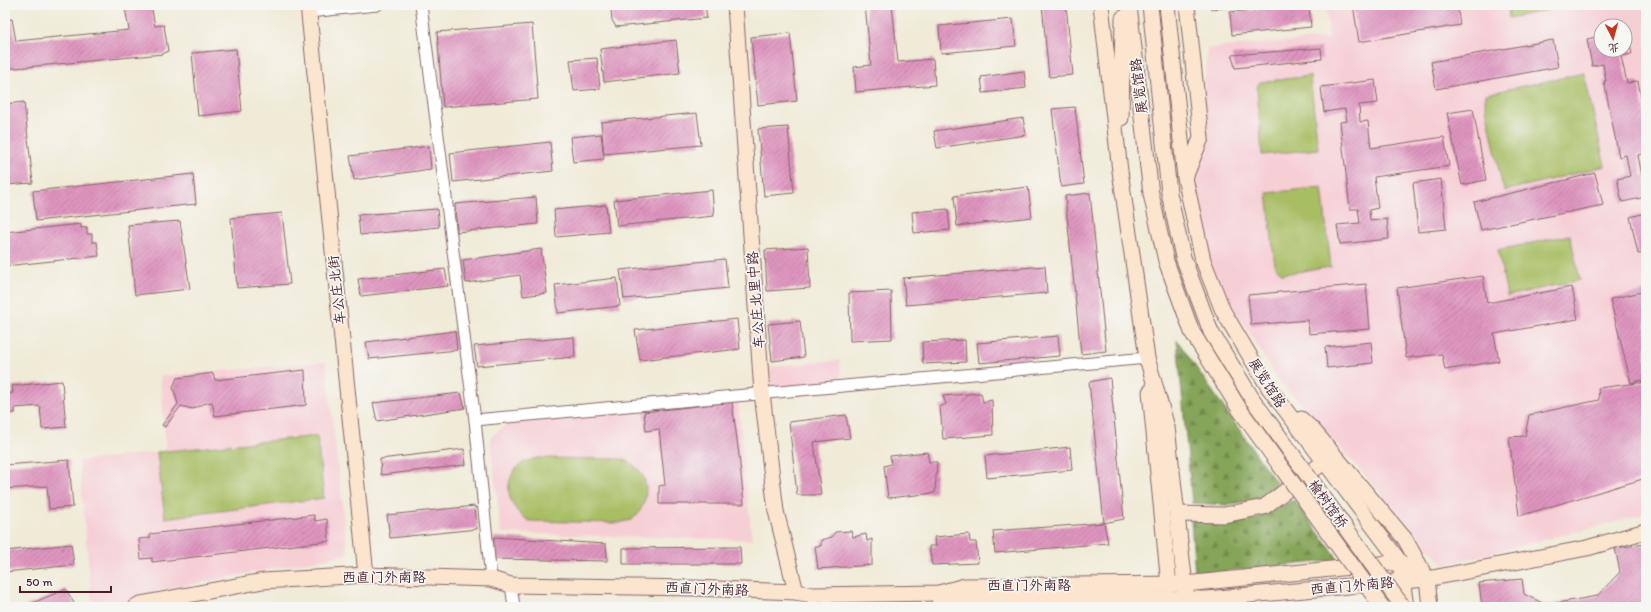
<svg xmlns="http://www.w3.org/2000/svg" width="1651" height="612" font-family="Itim,'LXGW WenKai TC',sans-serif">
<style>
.built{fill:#f6cfd5;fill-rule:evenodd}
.forest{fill:url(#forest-firs);stroke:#686242}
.garden{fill:#a7be63;stroke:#786e47}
.building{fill:url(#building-hatch)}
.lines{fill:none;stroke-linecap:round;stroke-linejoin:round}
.street-casing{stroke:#846667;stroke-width:13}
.secondary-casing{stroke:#846667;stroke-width:17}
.street{stroke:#fff;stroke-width:11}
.secondary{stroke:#fbe5cf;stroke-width:15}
.secondary-bridge-casing{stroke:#846667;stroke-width:17;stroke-linecap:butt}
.secondary-bridge{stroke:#fbe5cf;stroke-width:15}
.labels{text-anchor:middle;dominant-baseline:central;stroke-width:3.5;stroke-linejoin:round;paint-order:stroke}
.street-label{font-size:14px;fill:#4a1f2b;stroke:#f6f6f2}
</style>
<defs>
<pattern id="forest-firs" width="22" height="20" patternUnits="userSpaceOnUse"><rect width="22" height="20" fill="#85a559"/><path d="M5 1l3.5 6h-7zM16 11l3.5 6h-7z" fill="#6f864a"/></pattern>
<pattern id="building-hatch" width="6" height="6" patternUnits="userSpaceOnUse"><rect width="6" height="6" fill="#df95bf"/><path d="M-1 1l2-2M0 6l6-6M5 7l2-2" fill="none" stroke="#b7799b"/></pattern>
</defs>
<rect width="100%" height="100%" fill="#f6f6f2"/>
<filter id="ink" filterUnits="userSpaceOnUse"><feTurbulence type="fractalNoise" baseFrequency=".025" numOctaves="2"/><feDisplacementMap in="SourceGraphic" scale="8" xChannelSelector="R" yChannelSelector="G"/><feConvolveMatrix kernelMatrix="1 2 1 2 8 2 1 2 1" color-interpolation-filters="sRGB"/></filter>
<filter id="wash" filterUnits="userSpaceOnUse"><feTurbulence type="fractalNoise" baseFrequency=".012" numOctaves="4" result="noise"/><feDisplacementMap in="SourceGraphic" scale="16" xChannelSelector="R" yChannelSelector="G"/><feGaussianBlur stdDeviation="0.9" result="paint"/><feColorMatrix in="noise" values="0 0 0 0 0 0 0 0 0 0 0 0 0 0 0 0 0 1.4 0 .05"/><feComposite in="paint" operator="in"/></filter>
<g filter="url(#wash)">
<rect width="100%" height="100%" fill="#f0ebd7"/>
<g class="built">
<path d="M1326,5H1646V514L1444,565L1319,424L1277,378L1205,262L1185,178L1201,138L1207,48L1329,38ZM1601,26H1625V50H1601Z"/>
<path d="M840,360L842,382L771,388L768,367Z"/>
<path d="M326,362L348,554L137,595L116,607H92L79,461L166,451L160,376Z"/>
<path d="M738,400L752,540L501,533L490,438L506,424Z"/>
</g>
<g class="forest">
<path d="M1177,340L1277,484L1264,498L1227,505L1192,503Z"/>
<path d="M1294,500L1339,560L1195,574L1191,520L1225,522L1253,520Z"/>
</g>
<g class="garden">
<path d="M1508,5H1563L1564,7L1509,18Z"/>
<path d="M1584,73L1605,166L1505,191L1502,184L1485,102L1486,94Z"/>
<path d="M1310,76L1318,149L1262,155L1257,87L1260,82Z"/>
<path d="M1322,187L1331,267L1282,274L1275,266L1267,193Z"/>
<path d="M1570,235L1580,280L1507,296L1498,250Z"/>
<path d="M317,436L324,498L165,518L157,452Z"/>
<path d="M539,458L621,459C630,462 636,466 641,473C651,487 645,511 631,520C627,521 622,522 619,523L530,521C499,505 502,462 539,458Z"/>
</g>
<g id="blocks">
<g class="building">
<path d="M151,5L155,26L164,25L168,51L163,54L5,69V20L12,19L16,41L129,30L125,8Z"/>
<path d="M616,5H705L707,18L616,27L612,20L611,10Z"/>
<path d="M865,5H892L898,62L933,59L935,85L856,92L854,67L871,65Z"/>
<path d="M1042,5H1066L1073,75L1049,77Z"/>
<path d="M1210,5H1237V7L1211,9Z"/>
<path d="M1304,5H1309L1311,27L1232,35L1230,12Z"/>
<path d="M1353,5H1457L1460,25L1359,42Z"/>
<path d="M1013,19L1016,46L941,53L939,26Z"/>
<path d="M532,24L538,99L443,107L437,32Z"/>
<path d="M1627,30L1632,54L1621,56L1627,83L1638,81L1646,122V153L1638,155L1642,176H1646V197L1622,202L1617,179L1630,176L1626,155L1619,157L1604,81H1606L1603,64L1592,66L1587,39L1601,36V50H1625V31Z"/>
<path d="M790,33L797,101L758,105L751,37Z"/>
<path d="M676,40L680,73L604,82L600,49Z"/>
<path d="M1553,40L1558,67L1436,89L1431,62Z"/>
<path d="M1321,48L1322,59L1235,68L1232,55Z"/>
<path d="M236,49L242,111L198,116L192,53Z"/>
<path d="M597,58L600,89L574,91L570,60Z"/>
<path d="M1024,71L1026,88L983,93L981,77Z"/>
<path d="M1375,80L1378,103L1359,105L1360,122L1368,121L1371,148L1444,137L1449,166L1374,177L1378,208L1369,210L1370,221L1387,219L1389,239L1340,244L1337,225L1360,223L1358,209H1350L1340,122L1347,121L1345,109L1324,112L1321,87Z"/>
<path d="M24,102L33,183L5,185V104Z"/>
<path d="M1075,107L1084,184L1061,187L1052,109Z"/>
<path d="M1473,109L1486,180L1462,185L1447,113Z"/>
<path d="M697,113L701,145L604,154L601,122Z"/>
<path d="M1023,118L1026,135L937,148L934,131Z"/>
<path d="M788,127L794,193L764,196L758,129Z"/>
<path d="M601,134L604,159L573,162L570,137Z"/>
<path d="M550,142L553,171L453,182L450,153Z"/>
<path d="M429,146L431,169L354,180L350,156Z"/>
<path d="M1595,173L1603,205L1481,230L1474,202Z"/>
<path d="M193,174L196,204L36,221L33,191Z"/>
<path d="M1441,179L1446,229L1418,232L1413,183Z"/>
<path d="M1028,187L1032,217L957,226L954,196Z"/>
<path d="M712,190L714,216L617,226L614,200Z"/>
<path d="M1090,193L1106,351L1081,354L1065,196Z"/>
<path d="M536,197L538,224L457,232L455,204Z"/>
<path d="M606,205L609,232L556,237L554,210Z"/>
<path d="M437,209L439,227L360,235L358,215Z"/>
<path d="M948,209L950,230L914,233L912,212Z"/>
<path d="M282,213L290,284L237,288L231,218Z"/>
<path d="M1646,213V253L1638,254L1630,217Z"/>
<path d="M180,221L190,289L135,295L128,225Z"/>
<path d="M81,224V228L87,227V234H92V242H97L99,256L5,266V232Z"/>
<path d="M808,247L810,288L767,291L765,250Z"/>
<path d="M541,249L547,293L523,296L520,275L466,283L463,260Z"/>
<path d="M725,259L728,288L624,299L620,270Z"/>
<path d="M1045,266L1047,293L906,305L903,278Z"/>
<path d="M445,269L448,286L361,296L358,279Z"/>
<path d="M1483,276L1487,303L1572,287L1578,319L1494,334L1499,361L1445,370L1442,354L1406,358L1397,288Z"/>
<path d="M617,278L620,306L558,313L555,285Z"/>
<path d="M1366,284L1370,329L1309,334L1308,320L1251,325L1248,295Z"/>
<path d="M891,291L892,339L850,341L849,293Z"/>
<path d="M1646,291V379L1631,383L1610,299Z"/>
<path d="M737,319L740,349L640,360L635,330Z"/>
<path d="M800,321L804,357L772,361L768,324Z"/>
<path d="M455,331L457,350L369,359L366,342Z"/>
<path d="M1058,336L1060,356L979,363L977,343Z"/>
<path d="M574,337L575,357L477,366L474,346Z"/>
<path d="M965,340L966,362L923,364L922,342Z"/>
<path d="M1371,342L1373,363L1327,368L1325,347Z"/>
<path d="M305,370L306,405L215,416L212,402L203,404L193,409L181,406L165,427L162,425L178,404L173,387L177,378L213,373L215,380Z"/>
<path d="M1110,378L1124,519L1104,523L1089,382Z"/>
<path d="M62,381L66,427L42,429L40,406L15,408V413L5,414V394L13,393L12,386Z"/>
<path d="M1646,382V478L1519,516L1509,437L1525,436L1529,415L1599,400L1598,388Z"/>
<path d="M461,393L465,408L377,421L373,403Z"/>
<path d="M981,393L983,402L992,400L993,435L943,439L940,407L946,404L943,396Z"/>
<path d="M732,402L739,455L744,504H659V486L665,485L659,429L646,431L644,412Z"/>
<path d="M846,415L850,438L814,442L821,495H797L789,422Z"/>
<path d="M1070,447L1072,470L987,478L985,456Z"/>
<path d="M464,449L466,465L381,475L380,459Z"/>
<path d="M927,452L929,462H937L935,493L888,498L884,466L891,464L890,456Z"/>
<path d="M69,460L73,507L49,509L47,486L5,489V465Z"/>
<path d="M475,506L477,529L390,538L387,515Z"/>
<path d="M314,515L315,521L327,519L329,541L152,562V558L141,559L139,539L150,538V534Z"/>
<path d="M1104,523L1108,543L995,553L993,531Z"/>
<path d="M851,531L853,537L866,534L867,541L872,539V565L818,569L815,546H821V540L832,537L835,532Z"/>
<path d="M969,534L970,542H976L978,563L932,565L929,546H936L934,537Z"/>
<path d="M494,537L606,544L607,561L493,559Z"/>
<path d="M71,544L74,565L5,572V551Z"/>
<path d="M1646,544V607H1482L1479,583L1522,579L1524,594L1546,605L1597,596L1620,572L1615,548Z"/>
<path d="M740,547L741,564H623V548Z"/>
<path d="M66,589L76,607H23Z"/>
</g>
</g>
</g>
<g filter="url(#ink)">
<use href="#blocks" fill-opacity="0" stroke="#846667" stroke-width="1"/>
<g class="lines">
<defs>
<g id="street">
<path d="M421,5L475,420L491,579"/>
<path d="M309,12L377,5"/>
<path d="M475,420L1147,358"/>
<path d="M511,585L514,607"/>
<path d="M813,595L814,607"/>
</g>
<g id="secondary">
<path d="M308,5L366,575"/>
<path d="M735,5L762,393L776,511L796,592"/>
<path d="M1101,5L1120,171L1147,358L1167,427L1186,594"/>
<path d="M1129,5L1151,194L1166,261L1192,332L1240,410"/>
<path d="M1150,5L1169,193L1183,257L1211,332L1253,400"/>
<path d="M1167,5L1185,178L1203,260L1223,311L1269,388L1400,562L1427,579"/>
<path d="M1121,118L1123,18"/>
<path d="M1186,175L1201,138L1187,5"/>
<path d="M1150,392L1169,585"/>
<path d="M1301,419L1313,430L1405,539L1427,579L1430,607"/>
<path d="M1178,514L1224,515L1264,507L1324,462"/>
<path d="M1401,571L1406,607"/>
<path d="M939,593L940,607"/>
<path d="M944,594L965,597L1207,599L1403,581L1427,579L1587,548L1646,531"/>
<path d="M135,607L140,604L263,581L366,575L491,579L511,585L694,588L796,592L813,595L939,593L965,586L1185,584L1400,562"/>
</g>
</defs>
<use href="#street" class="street-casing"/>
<use href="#secondary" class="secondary-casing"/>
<use href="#street" class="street"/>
<use href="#secondary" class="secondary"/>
<defs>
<g id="secondary-bridge">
<path d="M1253,400L1403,607"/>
<path d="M1240,410L1382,607"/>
</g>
</defs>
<use href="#secondary-bridge" class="secondary-bridge-casing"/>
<use href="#secondary-bridge" class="secondary-bridge"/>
</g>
</g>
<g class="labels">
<g class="street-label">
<text transform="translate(1139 86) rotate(-97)">展览馆路</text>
<text transform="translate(337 290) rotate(-96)">车公庄北街</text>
<text transform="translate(756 300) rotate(-94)">车公庄北里中路</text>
<text transform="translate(1267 383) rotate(57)">展览馆路</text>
<text transform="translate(1328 504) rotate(54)">榆树馆桥</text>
<text x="384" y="577">西直门外南路</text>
<text x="1029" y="585">西直门外南路</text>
<text transform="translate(1352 586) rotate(-5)">西直门外南路</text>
<text transform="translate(707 589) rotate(2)">西直门外南路</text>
</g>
</g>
<rect width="1651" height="612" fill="none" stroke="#f6f6f2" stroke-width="20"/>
<g transform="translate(1613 38) rotate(174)"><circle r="19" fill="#f6f6f2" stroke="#b1a0a2"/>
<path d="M0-3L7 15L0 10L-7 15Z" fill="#c8321e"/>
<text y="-6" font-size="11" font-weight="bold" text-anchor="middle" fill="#4a1f2b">北</text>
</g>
<path d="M20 586v6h91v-6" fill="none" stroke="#4a1f2b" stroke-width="2"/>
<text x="26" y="586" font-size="12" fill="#4a1f2b" stroke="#f6f6f2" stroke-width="3" paint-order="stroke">50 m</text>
</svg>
